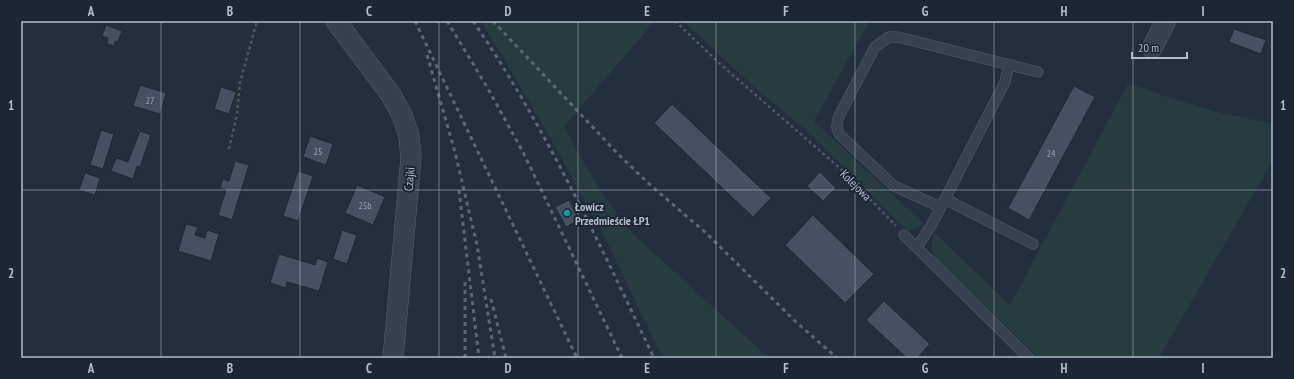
<svg xmlns="http://www.w3.org/2000/svg" width="1294" height="379" font-family="'PT Sans Narrow',sans-serif">
<style>
.green{fill:#263c3f}
.building{fill:#455162;stroke:#1f2835}
.lines{fill:none;stroke-linecap:round;stroke-linejoin:round}
.lane-casing{stroke:#565f6c;stroke-width:11}
.street-casing{stroke:#565f6c;stroke-width:21}
.path{stroke:#44595c;stroke-width:2.5;stroke-dasharray:3 3;stroke-linecap:butt}
.lane{stroke:#38414e;stroke-width:10}
.street{stroke:#38414e;stroke-width:20}
.rail{stroke:#5a6575;stroke-width:3;stroke-dasharray:4 4;stroke-linecap:butt}
.grid{fill:none;stroke:#b4bcc9;stroke-width:1;stroke-opacity:0.55}
.culture-dot{fill:#0f9aa8;stroke:#1d2633;stroke-width:1.5}
.labels{text-anchor:middle;dominant-baseline:central;stroke-width:4;stroke-linejoin:round;paint-order:stroke}
.number-label{font-size:10px;fill:#98a1af}
.street-label{font-size:12px;fill:#b4bcc9;stroke:#1d2633}
.poi-label{font-size:12px;font-weight:bold;fill:#b4bcc9;stroke:#1d2633;text-anchor:start}
.neatline{fill:none;stroke:#b4bcc9;stroke-width:1.5}
.grid-label{font-size:13px;text-anchor:middle;font-weight:bold;fill:#b4bcc9}
</style>
<rect width="100%" height="100%" fill="#242f3e"/>
<g class="green">
<path d="M481,21H655L577,111L564,127L600,191L632,233L769,358H663L600,228L544,127Z"/>
<path d="M683,21H868L869,22L814,121L923,223C919,229 915,230 907,230L813,136L751,84Z"/>
<path d="M1128,84L1140,87L1164,96L1213,111L1273,124V160L1159,358H1039L934,258L931,248L933,235L935,233L1010,305Z"/>
</g>
<g class="building">
<path d="M106,25L122,31L118,42L115,41L114,46L107,44L108,38L102,36Z"/>
<path d="M1234,29L1266,40L1261,54L1229,42Z"/>
<path d="M140,85L166,93L160,114L133,106Z"/>
<path d="M1074,86L1095,97L1029,220L1008,208Z"/>
<path d="M221,87L236,92L229,114L214,109Z"/>
<path d="M672,104L771,198L753,217L654,123Z"/>
<path d="M101,130L114,134L103,169L90,165Z"/>
<path d="M140,131L151,135L140,167L137,166L133,179L111,171L116,158L128,162Z"/>
<path d="M310,136L333,144L326,165L303,157Z"/>
<path d="M235,161L249,165L232,220L218,215L226,190L220,188L223,179L229,181Z"/>
<path d="M298,171L313,176L298,221L283,216Z"/>
<path d="M820,172L836,188L823,201L807,186Z"/>
<path d="M85,173L100,178L95,195L79,190Z"/>
<path d="M357,185L385,197L373,225L345,213Z"/>
<path d="M569,200L579,220L566,227L555,207Z"/>
<path d="M813,215L874,274L845,303L785,245Z"/>
<path d="M186,224L198,227L195,235L205,238L207,230L219,234L211,261L178,251Z"/>
<path d="M342,230L357,235L347,264L333,259Z"/>
<path d="M279,254L315,265L317,258L328,262L319,291L287,282L286,288L270,283Z"/>
<path d="M884,301L930,344L917,358H907L866,320Z"/>
</g>
<g class="lines">
<defs>
<g id="lane">
<path d="M945,199L1033,244"/>
<path d="M940,207L894,186L840,135C836,128 836,124 839,116L875,47L889,37H898L1038,72"/>
<path d="M904,235L1029,358"/>
<path d="M917,247L931,226L1005,82L1009,64"/>
</g>
<g id="street">
<path d="M336,21L391,95L402,115L409,136L411,158L393,358"/>
<path d="M1152,48L1166,21"/>
</g>
</defs>
<use href="#lane" class="lane-casing"/>
<use href="#street" class="street-casing"/>
<g class="path">
<path d="M675,21L719,63L843,171L896,226"/>
<path d="M229,149L237,114L240,82L257,21"/>
</g>
<use href="#lane" class="lane"/>
<use href="#street" class="street"/>
<g class="rail">
<path d="M415,21L577,358"/>
<path d="M447,21L487,87L523,152L622,358"/>
<path d="M473,21C545,126 599,243 654,358"/>
<path d="M493,21L617,153L648,183L706,233L796,322L837,358"/>
<path d="M427,55L455,152L477,245L495,358"/>
<path d="M459,190L479,358"/>
<path d="M491,299L506,358"/>
<path d="M465,358V280"/>
</g>
</g>
<path class="grid" d="M161,21V358M300,21V358M439,21V358M578,21V358M716,21V358M855,21V358M994,21V358M1133,21V358M21,190H1273"/>
<circle class="culture-dot" cx="567" cy="213" r="4"/>
<g class="labels">
<g class="number-label">
<text x="150" y="100">27</text>
<text x="318" y="151">25</text>
<text x="1051" y="153">24</text>
<text x="365" y="205">25b</text>
</g>
<g class="street-label">
<text transform="translate(409 179) rotate(-85)">Czajki</text>
<text transform="translate(856 185) rotate(45)">Kolejowa</text>
</g>
<g class="poi-label">
<text x="575" y="206">Łowicz<tspan x="575" dy="14">Przedmieście ŁP1</tspan></text>
</g>
</g>
<rect width="1294" height="379" fill="none" stroke="#1d2633" stroke-width="44"/>
<path d="M1132 52v6h55v-6" fill="none" stroke="#b4bcc9" stroke-width="2"/>
<text x="1138" y="52" font-size="12" fill="#b4bcc9" stroke="#1d2633" stroke-width="3" paint-order="stroke">20 m</text>
<rect x="22" y="22" width="1250" height="335" class="neatline"/>
<g class="grid-label">
<text x="91" y="16">A</text>
<text x="230" y="16">B</text>
<text x="369" y="16">C</text>
<text x="508" y="16">D</text>
<text x="647" y="16">E</text>
<text x="786" y="16">F</text>
<text x="925" y="16">G</text>
<text x="1064" y="16">H</text>
<text x="1203" y="16">I</text>
<text x="11" y="110">1</text>
<text x="1283" y="110">1</text>
<text x="11" y="278">2</text>
<text x="1283" y="278">2</text>
<text x="91" y="373">A</text>
<text x="230" y="373">B</text>
<text x="369" y="373">C</text>
<text x="508" y="373">D</text>
<text x="647" y="373">E</text>
<text x="786" y="373">F</text>
<text x="925" y="373">G</text>
<text x="1064" y="373">H</text>
<text x="1203" y="373">I</text>
</g>
</svg>
